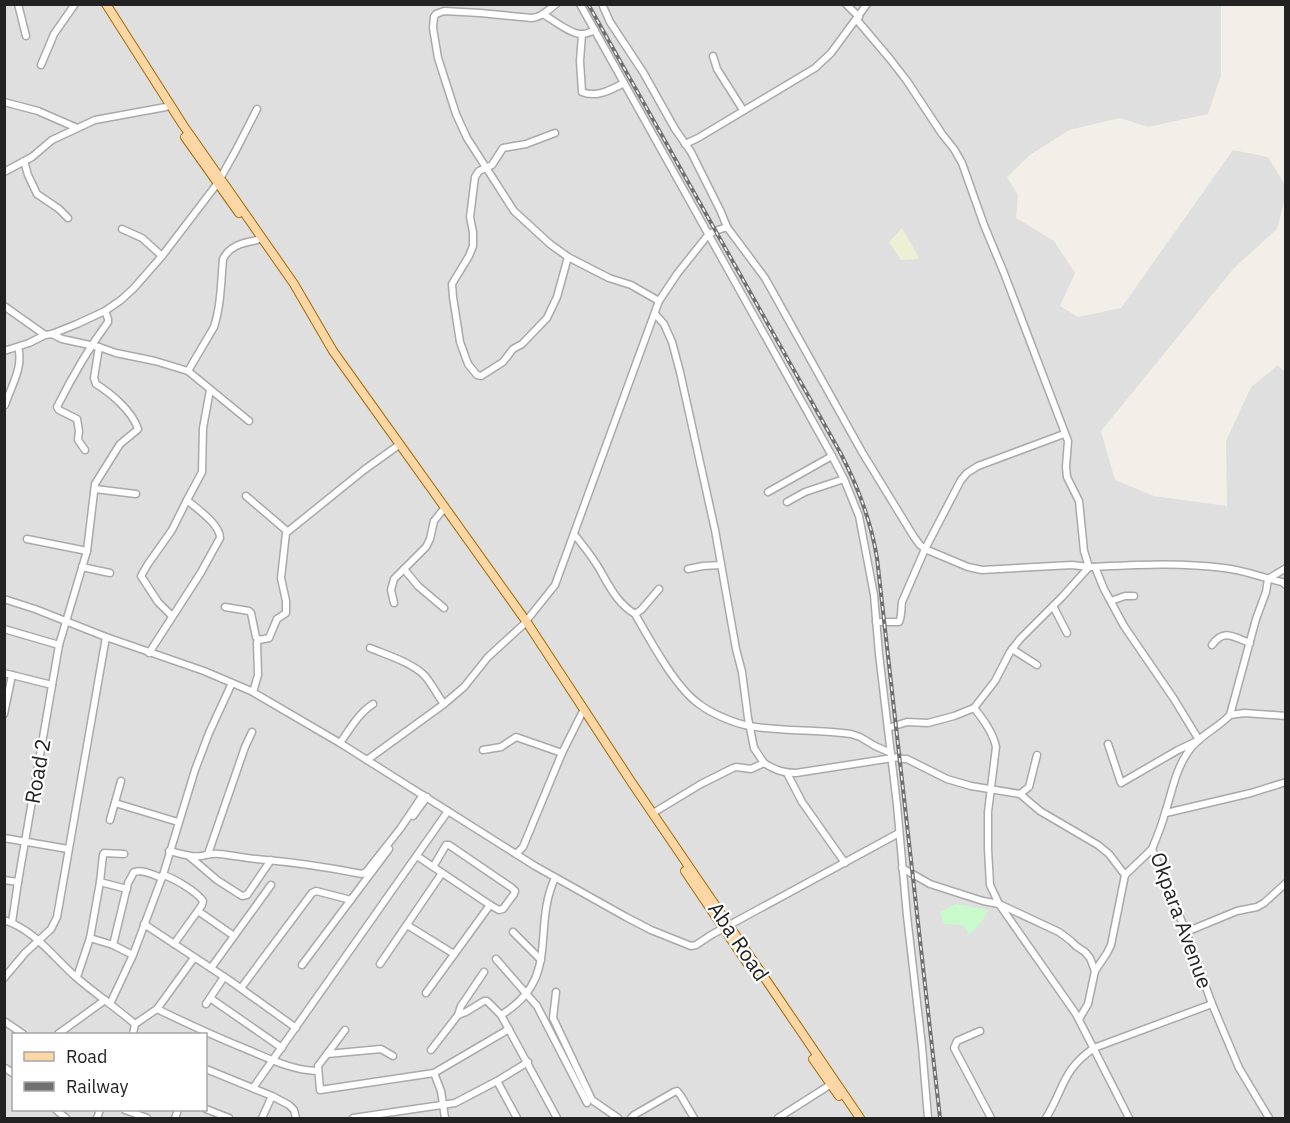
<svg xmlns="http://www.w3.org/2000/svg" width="1290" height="1123" font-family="'IBM Plex Sans',sans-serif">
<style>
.residential{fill:#e0dfdf;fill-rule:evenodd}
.farmland{fill:#eef0d5}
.park{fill:#c8facc}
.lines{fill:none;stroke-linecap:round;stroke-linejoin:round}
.minor-casing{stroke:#a9a9a9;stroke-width:9}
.major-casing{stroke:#a06b00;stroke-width:10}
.minor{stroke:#fff;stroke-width:6}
.major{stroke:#fcd6a4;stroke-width:8}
.rail-casing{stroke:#707070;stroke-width:4}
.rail{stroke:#fff;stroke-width:1.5;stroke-dasharray:4.5;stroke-linecap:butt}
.labels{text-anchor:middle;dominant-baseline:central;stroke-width:4.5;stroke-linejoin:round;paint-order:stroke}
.street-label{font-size:21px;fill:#222;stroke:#fff}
</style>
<rect width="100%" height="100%" fill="#f2efe9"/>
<path class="residential" d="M5,5H1221V75L1208,114L1148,127L1120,118L1069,130L1030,155L1007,177L1018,195L1016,218L1054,241L1075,273L1060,306L1078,317L1121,308L1233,150L1268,157L1285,185V198L1277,229L1234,268L1101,431L1115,480L1154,496L1227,506L1226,441L1251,387L1278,365L1285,372V1118H5ZM14,1034H206V1110H14Z"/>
<path class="farmland" d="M902,228L918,256V259L901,260L889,242Z"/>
<path class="park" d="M956,904L988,910C984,920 977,928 969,934L963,925L944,924L940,912Z"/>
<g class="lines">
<defs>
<g id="minor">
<path d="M18,4L26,36"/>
<path d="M556,4C548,10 542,17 532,18L480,13L444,11L436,14L434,17L433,28L438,58L456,114L467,138L514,211L550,244L568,257L609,278L631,285L659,301"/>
<path d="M580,4L832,456L844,479L859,516L874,595L879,654L897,805L907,916L922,1046L928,1118"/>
<path d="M602,4L610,22L643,72L675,129L691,152L721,212L727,227"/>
<path d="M846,4L859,17"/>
<path d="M543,14C553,20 569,33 580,34C585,35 590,32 595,30"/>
<path d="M857,20L890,59L907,81L942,134L954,149L962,163L984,225L1004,273L1068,441L1066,467L1067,477L1079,501L1084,551L1089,567L1062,597L1020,639L1010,652L995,681L974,708C983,719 993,732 996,747L988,812V849L990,885L999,904L1076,1014L1129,1118"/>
<path d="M582,34L580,61L582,92C596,98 611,90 624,83"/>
<path d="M713,56L717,69L743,110"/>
<path d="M41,65L54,34L75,4"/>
<path d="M4,102L38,111L77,128"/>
<path d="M555,133L526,144L503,148L492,165L479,171L475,177L470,217L473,232V246L469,256L452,284L453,297L460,342L468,364L477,375L481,376L503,362L513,349L522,344L547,318L557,297L568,257"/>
<path d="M685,144L698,138L815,68L831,53L867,4"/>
<path d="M24,161L28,175L37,194L59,209L68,218"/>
<path d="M4,172L32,157L52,140L95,120L166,107"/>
<path d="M122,229L142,238L162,256"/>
<path d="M4,306L45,335"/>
<path d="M655,314L664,324L672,342L680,372L715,530L736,649L742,672L748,718L754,748L764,763"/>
<path d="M52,334L62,339L99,347L116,353L155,361L188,371L249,421"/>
<path d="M4,351L29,343L45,335L52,334L77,324L105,311L121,300L134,288L162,256L217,184L235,152L257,109"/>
<path d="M188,371L214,327C221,305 221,282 223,259C230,245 243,243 257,240"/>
<path d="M5,405C11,386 24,367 18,347"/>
<path d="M85,450L78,440L79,431L77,419L59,410L57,407C72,377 88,349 108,322V319L105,311"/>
<path d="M95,489L136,494"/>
<path d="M768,492L832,456"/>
<path d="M246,496L287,531"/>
<path d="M787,502L805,492L844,479"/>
<path d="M574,534C582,544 590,554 597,565C608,583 616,603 635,614C650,640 675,687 699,704C712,714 734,723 749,726C783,732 817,729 851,734L860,737L875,746L891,753"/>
<path d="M27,539L87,551"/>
<path d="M82,567L110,573"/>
<path d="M1095,567L1104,589L1124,626L1174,699L1199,740L1178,750L1121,783L1108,744"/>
<path d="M404,569L418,586L444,608"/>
<path d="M688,569L703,566L720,565"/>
<path d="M4,599L35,609L106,637L204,671L251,691L340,743L535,866L626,917L651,930L691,946L696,945L711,935L899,833"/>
<path d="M1111,601L1125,596H1134"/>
<path d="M394,603L391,590L394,579L426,547L430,539L434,521L442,511"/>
<path d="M1053,606L1067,633"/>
<path d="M225,607L249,611L251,613L256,637L259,640"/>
<path d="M635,614L641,610L659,589"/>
<path d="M172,616L158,602L141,576L148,564L172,530L187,500"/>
<path d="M876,622H899C902,616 901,608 902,602L925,549L961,480L967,473L978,466L1064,434"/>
<path d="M4,629L59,645"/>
<path d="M1212,645C1224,628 1233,637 1250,643"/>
<path d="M370,648C387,655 413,663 425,676C432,684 437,695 444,704"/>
<path d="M1012,649L1037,665"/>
<path d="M149,653L200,574L220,538C220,524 197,509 187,500L202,472L203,428L210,390"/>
<path d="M4,673L52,685"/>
<path d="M253,692L258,675L257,642L259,640L269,638L277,619L286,613V601L281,578L286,533L364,470L396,447"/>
<path d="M4,714L12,675"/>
<path d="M1230,715L1244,713L1286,716"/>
<path d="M888,728L907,722L928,723L954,716L974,708"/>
<path d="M340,743C350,729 359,713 373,704"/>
<path d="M483,750L501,747L516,737L562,753"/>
<path d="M367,760L444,704L464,687L488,657L523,625L555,585L659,301L677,274L708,235L715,231L727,227L765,278L862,452L914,537L920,545L925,549L968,567L982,570L1072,565L1089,567C1133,565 1179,562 1224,568C1244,570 1263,578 1282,582L1286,585"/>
<path d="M787,773L802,802L845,863"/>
<path d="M1020,794L1029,787L1037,755"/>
<path d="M115,803L178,822"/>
<path d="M653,813L701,784L733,768L736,767L751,769L764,763C775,770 783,773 796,773L899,757L900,759H907L947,779L971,786L1020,794L1040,811L1098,845L1109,854L1125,875"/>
<path d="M1166,813L1251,793L1286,782"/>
<path d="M413,816L427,797"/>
<path d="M110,820L121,781"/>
<path d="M4,838L68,849"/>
<path d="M169,851C179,853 191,858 201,856C208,855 212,853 219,854C232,855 244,858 256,859C292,862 327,867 362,874L366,872L400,829L423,795"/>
<path d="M208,854L245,747L252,732"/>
<path d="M516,854L523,847L562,753L584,709"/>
<path d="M189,856L217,880L242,896L247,895L271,860"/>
<path d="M417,856L490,905L499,910L503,909L514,894L515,891L512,888L449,845H446L433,867"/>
<path d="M902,868L930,884L983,901L999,904L1059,932L1071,941L1076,946L1085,952L1090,958L1095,971"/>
<path d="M163,875C174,878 197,892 203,901L202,905L174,944"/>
<path d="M4,880L18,882"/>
<path d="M100,882L127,889"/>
<path d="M198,911L234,936"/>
<path d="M4,920C35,930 53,957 77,978C96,994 116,1008 135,1024L133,1034"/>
<path d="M12,922L18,882L59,645L87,551L95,484L120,444L136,431L138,429C132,411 112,394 96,384L94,378L99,347"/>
<path d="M144,924L229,980L296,1028"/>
<path d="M407,925L454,954"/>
<path d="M513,932L541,960"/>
<path d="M1186,932L1237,911L1257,907L1264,903L1286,883"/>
<path d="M90,938L113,945L133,955"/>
<path d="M113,945L128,883L134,872C143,869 153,875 162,878"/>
<path d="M496,959L537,1006L587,1103"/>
<path d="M380,964L442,873"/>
<path d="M302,965L389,849"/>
<path d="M211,968L271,885"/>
<path d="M77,977L90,938L100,882L103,855L104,853L124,854"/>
<path d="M4,978L25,953L51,929L57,917L106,637"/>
<path d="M241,988L312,893L316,891L351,900"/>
<path d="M556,992L553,1018L592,1100L618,1118"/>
<path d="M426,993L490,905"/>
<path d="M210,998L282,1048"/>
<path d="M110,1004L133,955L163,875L195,770L209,733L232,683"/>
<path d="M206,1004L224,977"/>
<path d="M157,1009C186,1023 216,1037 246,1049C270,1059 291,1070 317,1071"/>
<path d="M458,1015L461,1006L484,972"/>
<path d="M501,1015C562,978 531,930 555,878"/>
<path d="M1079,1019L1088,1004L1095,971L1107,953L1111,945L1125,875L1152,849"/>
<path d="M4,1021L23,1034"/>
<path d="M135,1024L157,1009L194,958"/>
<path d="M345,1030L318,1066L320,1090L434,1073L509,1029"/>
<path d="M980,1031L957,1041L954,1048L991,1118"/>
<path d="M58,1034L105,1000"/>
<path d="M431,1050L458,1015L466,1012L484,1001H487L501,1015L557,1118"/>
<path d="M327,1054L381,1049L393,1056"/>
<path d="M5,1068L14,1074"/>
<path d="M206,1069L272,1096L289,1105L294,1110L296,1118"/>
<path d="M434,1073L441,1091L445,1118"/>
<path d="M497,1081L517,1118"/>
<path d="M253,1088L448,811"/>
<path d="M206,1109L229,1118"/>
<path d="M56,1110L66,1118"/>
<path d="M125,1110L147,1118"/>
<path d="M97,1118L100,1110"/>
<path d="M175,1118L178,1110"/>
<path d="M262,1118L272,1096"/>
<path d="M353,1118L455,1103L497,1081L528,1062"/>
<path d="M631,1118L634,1115L674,1092L677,1091L681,1096L694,1118"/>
<path d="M778,1118L833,1083"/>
<path d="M1046,1118C1064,1089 1062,1070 1094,1048L1212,1004"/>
<path d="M1269,1118L1239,1068L1212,1004L1186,932L1152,849C1157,837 1162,825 1165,813C1172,792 1175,771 1188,752C1198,736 1217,729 1230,715L1256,619L1266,592L1268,579L1286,568"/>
</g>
<g id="major">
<path d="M106,4L183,125L294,284L333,351L526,621L632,783L860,1118"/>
<path d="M185,137L239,213"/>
<path d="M685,871L747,963"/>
<path d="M813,1059L839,1096"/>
</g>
</defs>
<use href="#minor" class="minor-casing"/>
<use href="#major" class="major-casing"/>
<use href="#minor" class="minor"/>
<use href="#major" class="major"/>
<defs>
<path id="rail" d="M588,4L841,454C858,487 871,521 877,558L940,1118"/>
</defs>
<use href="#rail" class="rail-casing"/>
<use href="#rail" class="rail"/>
</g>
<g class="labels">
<g class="street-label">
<text transform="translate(37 771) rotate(-80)">Road 2</text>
<text transform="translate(1182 920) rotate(70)">Okpara Avenue</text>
<text transform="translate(739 941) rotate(56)">Aba Road</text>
</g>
</g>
<rect width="1290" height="1123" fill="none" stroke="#222222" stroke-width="12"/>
<rect x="12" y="1033" width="195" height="78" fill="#ffffff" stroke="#a7a7a7" stroke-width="1.5"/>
<rect x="24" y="1052" width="30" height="9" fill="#fcd6a4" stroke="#a7a7a7" stroke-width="1.5"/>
<text x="66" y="1063" font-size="18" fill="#222222">Road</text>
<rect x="24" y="1082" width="30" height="9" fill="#707070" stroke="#a7a7a7" stroke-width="1.5"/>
<text x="66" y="1093" font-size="18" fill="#222222">Railway</text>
</svg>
